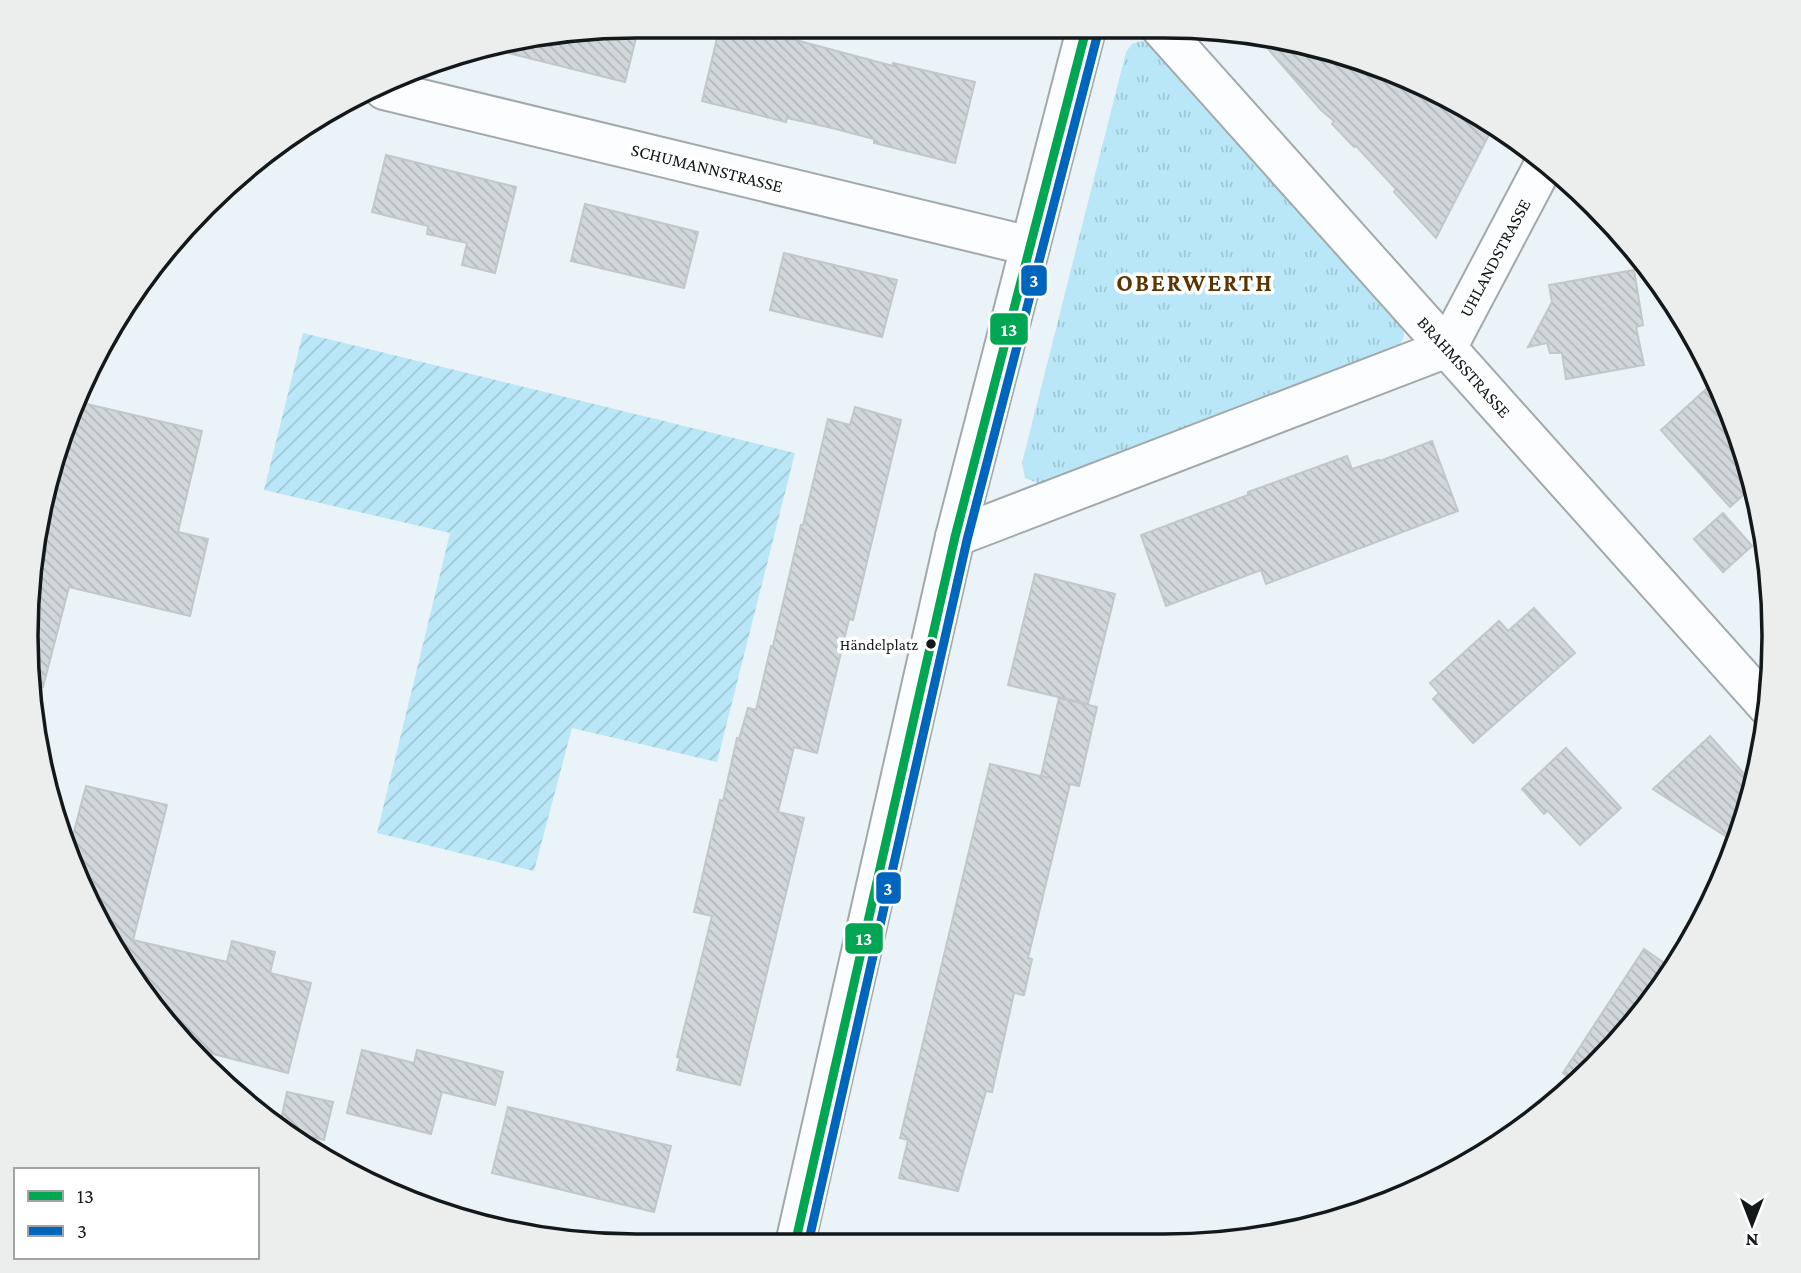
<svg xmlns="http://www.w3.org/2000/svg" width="1801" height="1273" font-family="'Crimson Pro',serif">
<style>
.grass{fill:url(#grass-tufts)}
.garden{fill:url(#garden-furrows)}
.building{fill:url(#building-back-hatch);stroke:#c1c8ca;stroke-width:2}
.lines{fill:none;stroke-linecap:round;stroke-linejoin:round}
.minor-casing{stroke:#a1a9ab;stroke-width:42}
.minor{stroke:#fcfdfe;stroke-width:38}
.bus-1-casing{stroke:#fff;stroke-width:14}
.bus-2-casing{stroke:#fff;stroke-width:14}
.bus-1{stroke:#00a651;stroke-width:9}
.bus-2{stroke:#0065bd;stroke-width:9}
.bus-dot{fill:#13191b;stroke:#fff;stroke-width:2.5}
.labels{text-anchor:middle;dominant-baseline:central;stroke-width:7;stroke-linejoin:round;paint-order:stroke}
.bus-label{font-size:16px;fill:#13191b;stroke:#fff;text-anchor:end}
.street-label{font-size:18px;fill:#13191b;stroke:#fff}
.district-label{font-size:24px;font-weight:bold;letter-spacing:2px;fill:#5a3501;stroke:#fff}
.rim{fill:none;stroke:#13191b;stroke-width:3.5}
.line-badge{stroke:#fff;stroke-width:2.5}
.badge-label{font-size:19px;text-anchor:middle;font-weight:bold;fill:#fff}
</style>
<defs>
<pattern id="grass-tufts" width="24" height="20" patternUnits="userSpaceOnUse" patternTransform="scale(1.75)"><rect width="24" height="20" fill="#bae7f7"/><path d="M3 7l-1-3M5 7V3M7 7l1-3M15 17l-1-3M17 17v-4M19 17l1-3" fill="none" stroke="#9fc6d3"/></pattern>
<pattern id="garden-furrows" width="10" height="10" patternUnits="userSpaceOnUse" patternTransform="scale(1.75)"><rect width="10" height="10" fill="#bae7f7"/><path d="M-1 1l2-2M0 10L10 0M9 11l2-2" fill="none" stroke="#9fc6d3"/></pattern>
<pattern id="building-back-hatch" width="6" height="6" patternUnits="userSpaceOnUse" patternTransform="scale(1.75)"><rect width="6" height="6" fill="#d1d8db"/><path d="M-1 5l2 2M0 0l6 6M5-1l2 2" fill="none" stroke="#b3b9bb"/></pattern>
</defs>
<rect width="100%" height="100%" fill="#eaf3f7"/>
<path class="grass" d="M1141,41L1150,44L1401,319C1407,338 1404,341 1390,354L1055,482L1038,483L1025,478L1022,463L1126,52L1132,44Z"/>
<path class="garden" d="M303,333L795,453L717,762L572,728L534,871L377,833L450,533L264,490Z"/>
<g class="building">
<path d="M639,26L625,82L488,48V46Z"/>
<path d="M720,26H779L777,35L893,66V63L975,82L955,163L874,143V139L832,128L787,118L786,122L702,101Z"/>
<path d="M1256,35L1284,38L1370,70L1376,76L1437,105L1441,97L1470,108L1493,127L1436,238L1394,192L1396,189L1356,146L1354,147L1332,124L1334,121L1321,110Z"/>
<path d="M386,155L516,187L495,273L462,265L467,243L427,234L428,226L372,212Z"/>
<path d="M585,204L698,232L684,288L571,261Z"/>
<path d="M784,253L897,280L882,337L770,310Z"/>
<path d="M1634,270L1643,325L1636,327L1644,365L1566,379L1562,353H1550L1547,343L1528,347L1552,302L1549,285Z"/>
<path d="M1715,381L1742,441L1753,486L1730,507L1661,430Z"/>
<path d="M78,402L202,431L178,532L208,539L190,616L69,587L43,687L32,686V556Z"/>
<path d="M855,407L901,420L853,620L849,619L817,753L794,747L778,812L804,818L740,1085L677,1070L680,1058L677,1057L712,916L694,912L720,800L723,801L737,738L739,739L748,708L756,710L771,646H773L801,525H803L828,419L850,425Z"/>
<path d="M1432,441L1458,511L1266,584L1261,570L1166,606L1141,535L1248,495V492L1347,456L1352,469L1379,460L1380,461Z"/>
<path d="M1723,513L1752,546L1723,572L1694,539Z"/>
<path d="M1035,574L1115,594L1088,704L1008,685Z"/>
<path d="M1534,608L1575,653L1473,743L1433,699L1439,693L1430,683L1499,621L1508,631Z"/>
<path d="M1059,698L1097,707L1079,786L1070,784L1028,958L1032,959L1024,995L1014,993L992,1092L986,1091L958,1191L899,1178L908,1140L900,1138L990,764L1049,778L1041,776Z"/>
<path d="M1710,736L1755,786L1754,795L1736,843L1653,789Z"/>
<path d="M1566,748L1621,808L1580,845L1548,811L1544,814L1522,789Z"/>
<path d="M86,786L167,805L133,940L227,962L232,941L275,952L270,973L311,983L288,1073L186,1047L177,1039L73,870L68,854Z"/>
<path d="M1644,949L1673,969L1648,1008L1577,1084L1563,1073Z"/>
<path d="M362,1050L414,1063L417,1050L503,1072L495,1105L442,1092L431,1134L347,1113Z"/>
<path d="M287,1092L333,1102L324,1140L279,1129Z"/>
<path d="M508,1107L671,1146L654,1212L492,1173Z"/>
</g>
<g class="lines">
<defs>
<g id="minor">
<path d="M1159,26L1768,707"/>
<path d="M384,90L1030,246"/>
<path d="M955,537L1447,348L1542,168"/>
<path d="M795,1244L955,537L1087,26"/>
</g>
</defs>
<use href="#minor" class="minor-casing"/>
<use href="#minor" class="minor"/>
<defs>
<path id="bus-1" d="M795,1244L955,537L1087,26"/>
<path id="bus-2" d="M808,1244L967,540L1099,29"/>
</defs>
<use href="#bus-1" class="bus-1-casing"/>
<use href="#bus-2" class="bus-2-casing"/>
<use href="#bus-1" class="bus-1"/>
<use href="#bus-2" class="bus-2"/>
</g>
<circle class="bus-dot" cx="931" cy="644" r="6"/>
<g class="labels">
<g class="bus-label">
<text x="918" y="644">Händelplatz</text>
</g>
<g class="street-label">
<text transform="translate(707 168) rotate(14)">SCHUMANNSTRASSE</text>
<text transform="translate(1495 258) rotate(-62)">UHLANDSTRASSE</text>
<text transform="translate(1464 367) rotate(48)">BRAHMSSTRASSE</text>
</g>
<g class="district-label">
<text x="1195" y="282">OBERWERTH</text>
</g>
</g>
<path d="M0 0H1801V1273H0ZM636 38H1164A598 598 0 0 1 1762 636V636A598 598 0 0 1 1164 1234H636A598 598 0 0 1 38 636V636A598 598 0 0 1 636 38Z" fill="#eceded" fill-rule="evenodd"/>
<path class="rim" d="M636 38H1164A598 598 0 0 1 1762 636V636A598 598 0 0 1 1164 1234H636A598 598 0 0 1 38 636V636A598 598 0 0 1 636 38Z"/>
<g class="line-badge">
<rect x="1020" y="264" width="28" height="33" rx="7" fill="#0065bd"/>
<rect x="989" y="312" width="40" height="34" rx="7" fill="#00a651"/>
<rect x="875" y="871" width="27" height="34" rx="7" fill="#0065bd"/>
<rect x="844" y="922" width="40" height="33" rx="7" fill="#00a651"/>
</g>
<g class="badge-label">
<text x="1034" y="287">3</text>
<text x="1009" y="336">13</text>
<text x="888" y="895">3</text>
<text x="864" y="945">13</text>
</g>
<rect x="14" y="1168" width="245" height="91" fill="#ffffff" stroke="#a1a3a4" stroke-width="2"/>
<rect x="28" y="1191" width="35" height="10" fill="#00a651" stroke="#a1a3a4" stroke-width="2"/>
<text x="77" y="1203" font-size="21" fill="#13191b">13</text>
<rect x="28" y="1226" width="35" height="10" fill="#0065bd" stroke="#a1a3a4" stroke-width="2"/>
<text x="77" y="1238" font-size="21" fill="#13191b">3</text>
<g transform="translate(1752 1224) rotate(180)" stroke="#ffffff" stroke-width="5" paint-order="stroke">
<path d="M0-5L12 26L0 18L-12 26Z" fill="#13191b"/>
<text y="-10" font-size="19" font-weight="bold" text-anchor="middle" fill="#13191b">N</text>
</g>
</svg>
